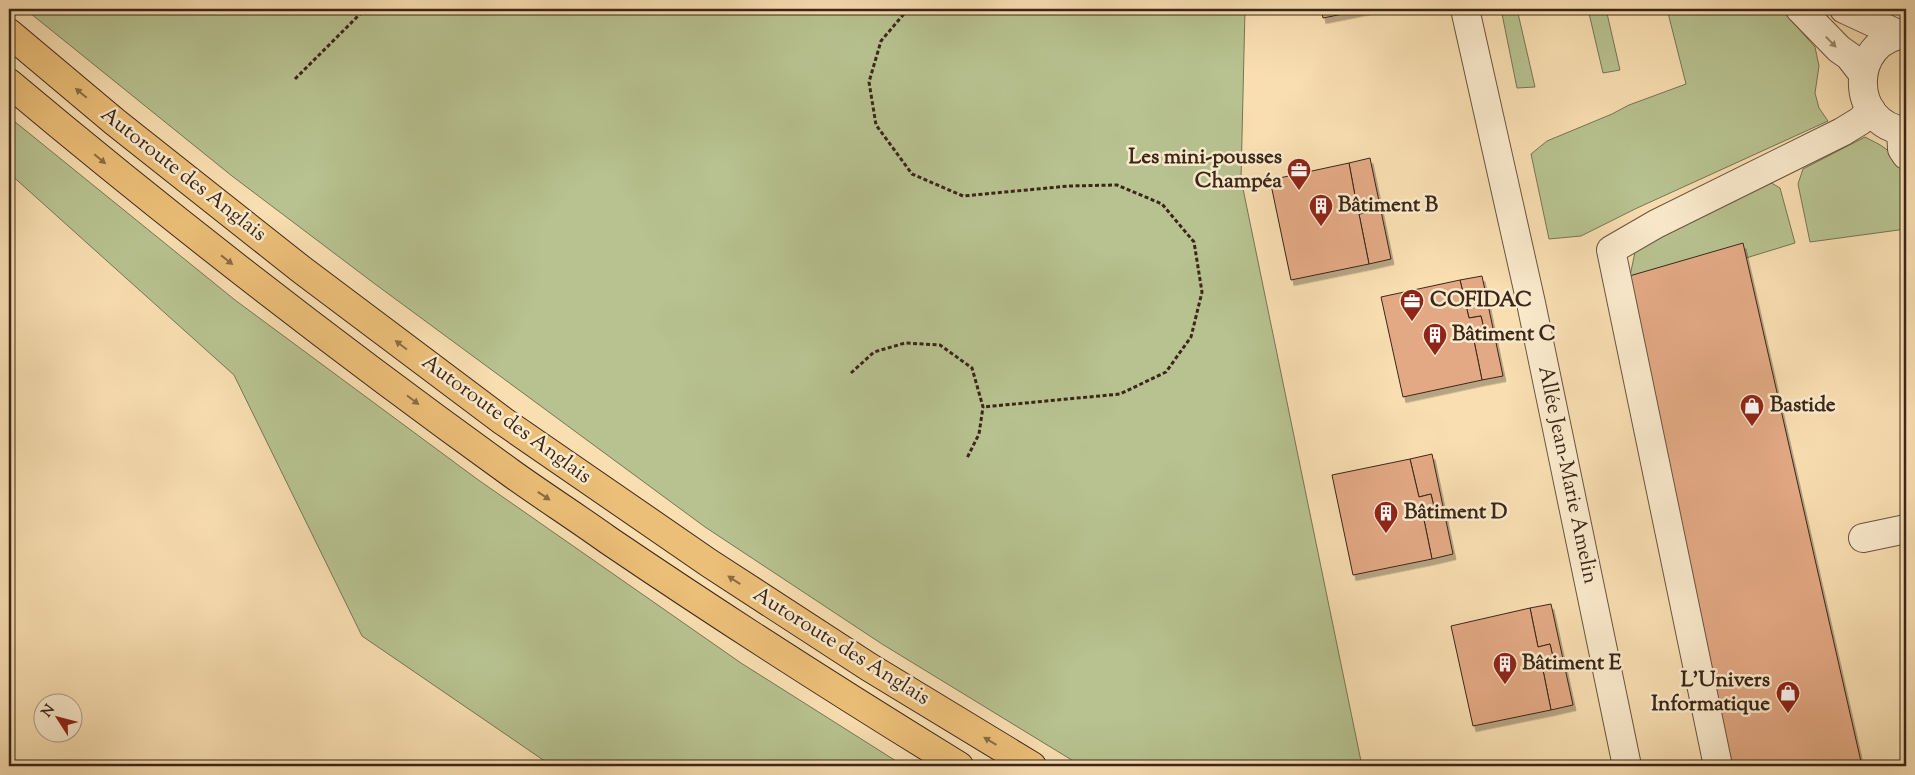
<svg xmlns="http://www.w3.org/2000/svg" width="1915" height="775" font-family="'Sorts Mill Goudy',serif">
<style>
.green{fill:#b7c290;stroke:#797454}
.building{fill:#e2a984;stroke:#3b2619;filter:url(#shadow)}
.lines{fill:none;stroke-linecap:round;stroke-linejoin:round}
.minor-casing{stroke:#6a543f;stroke-width:30}
.highway-casing{stroke:#3b2619;stroke-width:30}
.path{stroke:#3b2619;stroke-width:3;stroke-dasharray:4 2.5;stroke-linecap:butt}
.minor{stroke:#faeacc;stroke-width:28}
.highway{stroke:#ecbf78;stroke-width:28}
.oneway{fill:#9a8872}
.oneway2{fill:#8b6b44}
.labels{text-anchor:middle;dominant-baseline:central;stroke-width:5;stroke-linejoin:round;paint-order:stroke}
.poi-label{font-size:21px;font-weight:bold;fill:#3b2619;stroke:#faeacc;text-anchor:start}
.street-label{font-size:21px;fill:#3b2619;stroke:#faeacc}
</style>
<defs>
<filter id="shadow"><feDropShadow dx="3" dy="5.5" stdDeviation="0" flood-color="#0004"/></filter>
</defs>
<rect width="100%" height="100%" fill="#f8deb1"/>
<filter id="stains"><feTurbulence type="fractalNoise" baseFrequency=".004" numOctaves="4"/><feColorMatrix values="0 0 0 0 .2 0 0 0 0 .09 0 0 0 0 .02 0 0 0 .5 -.17"/></filter>
<radialGradient id="worn" r=".72"><stop offset=".6" stop-color="#630" stop-opacity="0"/><stop offset="1" stop-color="#630" stop-opacity=".3"/></radialGradient>
<g class="green">
<path d="M25,9H1245L1241,179L1362,766H1083L1075,762L882,644L705,527L375,284L232,176Z"/>
<path d="M1501,9H1517L1535,87L1517,88Z"/>
<path d="M1588,9H1606L1620,70L1603,73Z"/>
<path d="M1667,9H1781L1815,47L1819,66L1815,93L1819,108L1828,121L1635,209L1581,236L1549,239L1531,154L1547,141L1612,114L1629,105L1686,84Z"/>
<path d="M9,117L235,300L477,479L741,663L904,766H552L362,636L234,375L9,173Z"/>
<path d="M1865,137C1872,141 1880,144 1886,149C1911,170 1906,200 1906,229L1810,242L1798,184L1803,169Z"/>
<path d="M1768,181L1780,188L1795,243L1746,258L1630,276L1635,252L1648,238Z"/>
</g>
<g class="building">
<path d="M1321,9H1368L1323,18Z"/>
<path d="M1370,158L1391,259L1369,264L1359,214L1371,212L1368,199L1356,201L1349,163Z"/>
<path d="M1349,163L1356,201L1368,199L1371,212L1359,214L1369,264L1291,280L1270,180Z"/>
<path d="M1743,243L1862,766H1724L1619,279Z"/>
<path d="M1482,276L1503,376L1482,380L1472,331L1484,329L1481,316L1469,318L1460,280Z"/>
<path d="M1460,280L1469,318L1481,316L1484,329L1472,331L1482,380L1403,397L1381,297Z"/>
<path d="M1432,454L1453,554L1432,559L1422,510L1434,507L1431,494L1419,497L1410,459Z"/>
<path d="M1410,459L1419,497L1431,494L1434,507L1422,510L1432,559L1353,575L1332,475Z"/>
<path d="M1551,604L1573,705L1551,710L1541,660L1553,657L1550,644L1538,647L1530,608Z"/>
<path d="M1530,608L1538,647L1550,644L1553,657L1541,660L1551,710L1473,726L1451,626Z"/>
</g>
<g class="lines">
<defs>
<g id="minor">
<path d="M1465,9L1531,303L1627,766"/>
<path d="M1800,9L1839,49L1849,56L1863,74"/>
<path d="M1844,9L1898,34"/>
<path d="M1906,34C1849,39 1848,125 1906,131"/>
<path d="M1901,130L1902,149L1906,155"/>
<path d="M1863,538L1906,529"/>
<path d="M1718,766L1611,250L1656,224L1842,132L1860,121L1871,110"/>
</g>
<g id="highway">
<path d="M9,33L115,122L302,270L503,421L709,563L869,667L1032,766"/>
<path d="M9,83C171,219 339,349 511,473C543,496 576,517 608,540C723,618 840,693 959,766"/>
</g>
</defs>
<use href="#minor" class="minor-casing"/>
<use href="#highway" class="highway-casing"/>
<g class="path">
<path d="M908,9L881,41L869,82L876,125L912,174L963,196L1069,186L1117,185L1162,204L1194,242L1202,292L1191,337L1166,372L1120,394L983,407"/>
<path d="M295,79L365,9"/>
<path d="M851,373L874,352L905,343L940,345L972,368L983,407L979,434L967,458"/>
</g>
<use href="#minor" class="minor"/>
<use href="#highway" class="highway"/>
</g>
<defs><path id="oneway-solid" d="M-6-.8H1V-3.2L6.5 0L1 3.2V.8H-6Z" transform="scale(1.25)"/></defs>
<use class="oneway" href="#oneway-solid" transform="translate(1831 42) rotate(46)"/>
<g class="oneway2">
<use href="#oneway-solid" transform="translate(81 93) rotate(-140)"/>
<use href="#oneway-solid" transform="translate(100 159) rotate(40)"/>
<use href="#oneway-solid" transform="translate(227 260) rotate(38)"/>
<use href="#oneway-solid" transform="translate(401 345) rotate(-143)"/>
<use href="#oneway-solid" transform="translate(413 400) rotate(37)"/>
<use href="#oneway-solid" transform="translate(544 496) rotate(34)"/>
<use href="#oneway-solid" transform="translate(734 580) rotate(-147)"/>
<use href="#oneway-solid" transform="translate(990 741) rotate(-149)"/>
</g>
<defs>
<symbol id="office-pin" viewBox="-11 -11 22 30"><path d="M0 17L-7.5 6A9.5 9.5 0 1 1 7.5 6Z" fill="#8f2418" stroke="#faeacc"/><path d="M-6-3h4V-5.5h4V-3h4V5H-6ZM-1-4.5V-3h2v-1.5ZM-6 0V1H6V0Z" fill="#fff"/></symbol>
<symbol id="building-pin" viewBox="-11 -11 22 30"><path d="M0 17L-7.5 6A9.5 9.5 0 1 1 7.5 6Z" fill="#8f2418" stroke="#faeacc"/><path d="M-4-6H4V6H1V3H-1V6H-4ZM-2.5-4.3h1.7v1.8h-1.7ZM.8-4.3h1.7v1.8H.8ZM-2.5-1h1.7V.8h-1.7ZM.8-1h1.7V.8H.8Z" fill="#fff"/></symbol>
<symbol id="shop-pin" viewBox="-11 -11 22 30"><path d="M0 17L-7.5 6A9.5 9.5 0 1 1 7.5 6Z" fill="#8f2418" stroke="#faeacc"/><path d="M-5-2.5h2.3a2.7 3.5 0 0 1 5.4 0H5L5.5 6h-11ZM-1.5-2.5h3a1.5 2.3 0 0 0-3 0Z" fill="#fff"/></symbol>
</defs>
<g fill-rule="evenodd">
<use href="#office-pin" x="1285" y="156" width="28" height="38"/>
<use href="#building-pin" x="1307" y="192" width="28" height="38"/>
<use href="#office-pin" x="1398" y="287" width="28" height="38"/>
<use href="#building-pin" x="1421" y="321" width="28" height="38"/>
<use href="#shop-pin" x="1738" y="392" width="28" height="38"/>
<use href="#building-pin" x="1372" y="499" width="28" height="38"/>
<use href="#building-pin" x="1491" y="650" width="28" height="38"/>
<use href="#shop-pin" x="1774" y="679" width="28" height="38"/>
</g>
<g class="labels">
<g class="poi-label">
<text x="1282" y="158" text-anchor="end">Les mini-pousses<tspan x="1282" dy="24">Champéa</tspan></text>
<text x="1338" y="206">Bâtiment B</text>
<text x="1430" y="301">COFIDAC</text>
<text x="1452" y="335">Bâtiment C</text>
<text x="1770" y="406">Bastide</text>
<text x="1404" y="513">Bâtiment D</text>
<text x="1522" y="664">Bâtiment E</text>
<text x="1770" y="681" text-anchor="end">L'Univers<tspan x="1770" dy="24">Informatique</tspan></text>
</g>
<g class="street-label">
<text transform="translate(183 175) rotate(38)">Autoroute des Anglais</text>
<text transform="translate(506 420) rotate(36)">Autoroute des Anglais</text>
<text transform="translate(1567 475) rotate(78)">Allée Jean-Marie Amelin</text>
<text transform="translate(841 647) rotate(32)">Autoroute des Anglais</text>
</g>
</g>
<rect width="1915" height="775" fill="none" stroke="#f8deb1" stroke-width="30"/>
<rect x="10" y="10" width="1895" height="755" fill="none" stroke="#3b2619" stroke-width="2.5"/>
<rect x="15" y="15" width="1885" height="745" fill="none" stroke="#3b2619"/>
<g transform="translate(58 718) rotate(306)"><circle r="24" fill="#faeacc" stroke="#ae9c84"/>
<path d="M0-4L9 19L0 12L-9 19Z" fill="#8f2418"/>
<text y="-8" font-size="14" font-weight="bold" text-anchor="middle" fill="#3b2619">N</text>
</g>
<rect width="100%" height="100%" filter="url(#stains)"/>
<rect width="100%" height="100%" fill="url(#worn)"/>
</svg>
